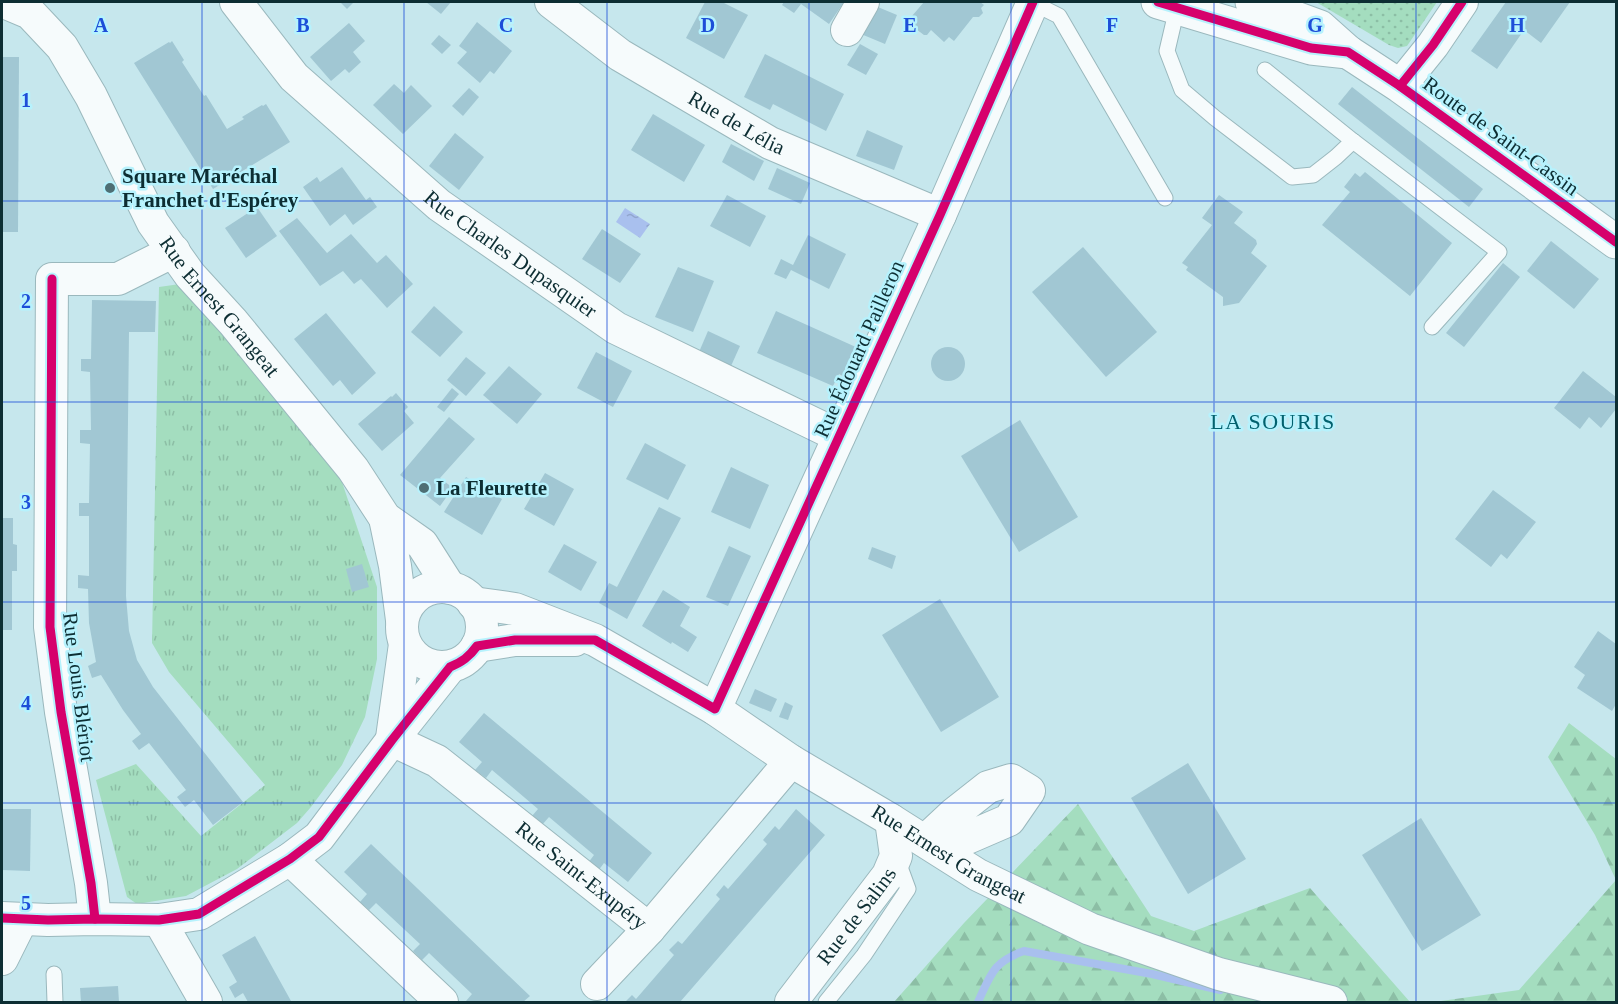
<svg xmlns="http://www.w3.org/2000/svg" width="1618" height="1004" font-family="Georgia,serif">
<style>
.grass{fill:url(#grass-dots)}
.forest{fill:url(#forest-firs)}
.park{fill:url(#park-tufts)}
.water{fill:url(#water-ripples)}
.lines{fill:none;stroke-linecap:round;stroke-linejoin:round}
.stream{stroke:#a9c0ee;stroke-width:8}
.building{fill:#a1c7d3}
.service-casing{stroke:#9ab8bd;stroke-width:17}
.minor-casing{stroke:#9ab8bd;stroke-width:34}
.tertiary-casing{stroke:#9ab8bd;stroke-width:35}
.service{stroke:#f6fbfc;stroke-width:15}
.minor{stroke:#f6fbfc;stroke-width:32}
.tertiary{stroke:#f6fbfc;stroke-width:33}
.cycleway-casing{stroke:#b6f2fd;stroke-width:13}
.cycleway{stroke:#d6006c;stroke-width:9}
.grid{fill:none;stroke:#1d4ed8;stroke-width:1.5;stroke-opacity:0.55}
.poi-dot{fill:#4e6f74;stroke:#b6f2fd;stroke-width:2}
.labels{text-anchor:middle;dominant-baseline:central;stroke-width:5;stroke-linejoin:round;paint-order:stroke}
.street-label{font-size:21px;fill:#0d2e33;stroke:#b6f2fd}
.poi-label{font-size:21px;font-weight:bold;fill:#0d2e33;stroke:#b6f2fd;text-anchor:start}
.neighbourhood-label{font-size:22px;letter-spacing:1.5px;fill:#02616e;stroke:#b6f2fd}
.grid-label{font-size:20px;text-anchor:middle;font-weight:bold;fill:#1d4ed8;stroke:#b6f2fd;stroke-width:5;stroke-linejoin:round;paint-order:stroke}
</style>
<defs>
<pattern id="grass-dots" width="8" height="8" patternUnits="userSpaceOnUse" patternTransform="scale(1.5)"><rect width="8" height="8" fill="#a4ddbf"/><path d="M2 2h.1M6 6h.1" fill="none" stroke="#8cbea5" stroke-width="1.8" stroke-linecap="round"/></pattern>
<pattern id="forest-firs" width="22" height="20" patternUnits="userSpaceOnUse" patternTransform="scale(1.5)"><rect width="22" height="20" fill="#a4ddbf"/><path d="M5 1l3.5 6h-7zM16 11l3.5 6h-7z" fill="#8cbea5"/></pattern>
<pattern id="park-tufts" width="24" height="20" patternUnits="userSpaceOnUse" patternTransform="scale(1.5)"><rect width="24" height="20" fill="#a4ddbf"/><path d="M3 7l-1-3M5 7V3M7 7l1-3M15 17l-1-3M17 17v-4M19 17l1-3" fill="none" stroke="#8cbea5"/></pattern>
<pattern id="water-ripples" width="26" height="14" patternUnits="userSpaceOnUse" patternTransform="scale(1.5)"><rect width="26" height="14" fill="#a9c0ee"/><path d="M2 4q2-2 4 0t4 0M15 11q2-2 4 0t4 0" fill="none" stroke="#90a5cd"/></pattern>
</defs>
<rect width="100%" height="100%" fill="#c6e7ed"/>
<path class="grass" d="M1316,2H1437L1407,46L1398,48L1389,45Z"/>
<g class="forest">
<path d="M1569,723L1616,759V1002H1434L1519,990L1616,880L1595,835L1548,757Z"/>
<path d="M1078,804L1151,916L1194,931L1310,888L1410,1002H894L964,923Z"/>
</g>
<path class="park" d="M187,283L341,479L377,587V659L365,717L342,765L311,807L297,823L237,869L186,896L137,904L127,897L96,780L136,764L201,836L265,785L169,672L152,643L159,287Z"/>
<path class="water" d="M625,208L650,224L640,238L616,222Z"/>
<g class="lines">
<path class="stream" d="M978,1002C991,974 993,962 1024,951L1152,974L1220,990"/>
</g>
<g class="building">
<path d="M340,2H354L347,9Z"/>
<path d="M426,2H451L441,14Z"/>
<path d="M705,2H722L748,15L724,59L686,38Z"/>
<path d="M784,2H844L829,24L801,4L794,13L782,5Z"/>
<path d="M924,2H980L984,5L981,8L983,13L979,17H973L954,41L949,37L944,42L931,30L927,35H924L912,26L917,20L912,16Z"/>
<path d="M1506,2H1570L1541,43L1524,30L1497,69L1471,51Z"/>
<path d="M873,5L897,15L885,44L861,34Z"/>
<path d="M477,22L512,51L494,74L490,71L480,83L457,63L467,52L459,46Z"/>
<path d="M349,23L365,41L353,52L361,62L349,73L345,69L331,81L310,57Z"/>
<path d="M439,35L451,45L442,54L431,44Z"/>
<path d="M172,41L184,60L182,62L204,96L206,95L227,129L244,119L242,117L262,105L263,106L266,104L290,142L213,189L134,63L169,42L170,43Z"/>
<path d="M860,44L878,54L866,75L847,65Z"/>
<path d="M765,54L844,94L826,131L773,104L770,110L744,97Z"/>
<path d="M2,57H19L18,232H2Z"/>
<path d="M394,84L404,93L411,85L432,106L403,134L373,105Z"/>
<path d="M1352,87L1483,189L1469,207L1338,104Z"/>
<path d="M469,88L479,97L463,116L452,106Z"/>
<path d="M653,114L705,145L684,182L631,150Z"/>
<path d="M867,130L903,146L894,170L856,156Z"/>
<path d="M455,133L484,157L459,190L429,166Z"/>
<path d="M731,144L764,161L754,181L722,162Z"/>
<path d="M342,167L366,200L370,197L377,207L353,225L345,214L330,226L303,187L317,177L320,182Z"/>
<path d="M777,168L810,183L801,204L768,189Z"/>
<path d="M1365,172L1452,243L1410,296L1322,225L1350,192L1344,187L1355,173L1360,177Z"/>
<path d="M727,195L766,216L750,247L710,226Z"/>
<path d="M1219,195L1243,212L1234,223L1256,240L1257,244L1251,253L1267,266L1239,303L1223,306V297L1186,270L1188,267L1182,263L1212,225L1202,218Z"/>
<path d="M257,207L277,236L246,258L225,228Z"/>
<path d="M297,218L327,253L351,234L377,263L386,255L413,284L387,308L361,279L354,284L343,271L320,286L279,231Z"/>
<path d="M602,229L641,254L620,283L582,259Z"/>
<path d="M808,235L846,254L829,289L791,270L786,279L774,274L781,259L793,265Z"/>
<path d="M1551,241L1599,279L1574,309L1527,271Z"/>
<path d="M1083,247L1157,332L1106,377L1032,292Z"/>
<path d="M1503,263L1520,277L1464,347L1446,333Z"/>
<path d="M678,267L714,281L693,332L655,317Z"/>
<path d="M92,300L156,301L155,332H129L126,596L129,631L137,660L153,687L243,802L213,825L194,800L185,807L177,797L186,790L149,743L139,750L132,741L141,734L123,710L101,675L92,678L88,666L96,662L89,623L88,589L78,588V575L89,576V516H79V503H89L90,444L80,443V430H91L90,372L81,371V359H91Z"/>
<path d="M434,306L463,332L440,357L411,332Z"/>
<path d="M776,311L858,348L845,377L839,374L833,386L757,353Z"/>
<path d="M326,313L376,373L352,395L340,380L333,386L294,339Z"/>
<path d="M708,331L740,346L731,366L699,352Z"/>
<circle cx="948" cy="364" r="17"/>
<path d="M596,352L632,371L613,407L577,388Z"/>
<path d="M466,357L486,373L466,396L447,380Z"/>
<path d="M509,366L542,394L517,424L483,395Z"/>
<path d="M1583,371L1616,397V409L1601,428L1589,417L1580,429L1554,408Z"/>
<path d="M452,388L459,394L444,412L437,407Z"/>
<path d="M396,393L408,407L404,411L414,423L382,451L358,424L391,396L392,397Z"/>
<path d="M449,417L475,439L440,478L453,488L440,506L400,475Z"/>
<path d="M1020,420L1078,517L1019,552L961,456Z"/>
<path d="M645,443L686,465L668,500L626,479Z"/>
<path d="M731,467L769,485L750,529L711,512Z"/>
<path d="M545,473L574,489L554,526L524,509Z"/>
<path d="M466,477L502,499L482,535L444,512Z"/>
<path d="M1493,490L1536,522L1507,559L1501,554L1491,567L1455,539Z"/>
<path d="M659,507L681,518L627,619L599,603L609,583L617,587Z"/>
<path d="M2,518H13V544L17,545V571H12V630H2Z"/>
<path d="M564,544L597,562L581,591L548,572Z"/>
<path d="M729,546L751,556L728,606L706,597Z"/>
<path d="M872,547L896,556L892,569L868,559Z"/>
<path d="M362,564L369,587L352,592L346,569Z"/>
<path d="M663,590L690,607L680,626L697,637L688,652L672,642L671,644L642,626Z"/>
<path d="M940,599L999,697L941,732L882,635Z"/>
<path d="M1598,631L1616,644V704L1612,711L1577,688L1585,675L1574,667Z"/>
<path d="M755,689L777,699L771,712L749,703Z"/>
<path d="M785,702L793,706L788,720L779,717Z"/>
<path d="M484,713L652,853L628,882L604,863L598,871L588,863L594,855L549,817L542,825L532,816L538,809L492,770L486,778L475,770L482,762L459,742Z"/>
<path d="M1188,763L1246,859L1188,894L1131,798Z"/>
<path d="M2,809H31L30,871L2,870Z"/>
<path d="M796,809L825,835L680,1002H625L632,995L636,999L674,955L669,950L678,941L682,944L720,899L716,895L724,885L728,889L767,844L763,840L775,826L779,830Z"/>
<path d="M1421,818L1481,915L1422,951L1362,855Z"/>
<path d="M371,844L530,996L523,1002H467L466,1001L472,994L429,953L422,960L413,951L420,944L376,903L369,910L360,902L367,894L344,872Z"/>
<path d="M255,936L291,1001L292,1002H248L243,993L235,998L229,987L237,982L222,955Z"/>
<path d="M118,986L119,1002H81L80,988Z"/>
</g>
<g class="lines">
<defs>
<g id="service">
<path d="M1033,3L1059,16L1165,198"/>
<path d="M1178,4L1167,51L1182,90L1215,118L1292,177L1313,175L1336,157L1353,141"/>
<path d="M1265,70L1353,141L1499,252L1432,327"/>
<path d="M54,974L55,1002"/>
<path d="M826,1002L864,955L908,889L897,859"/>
</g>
<g id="minor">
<path id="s1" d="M4,2L30,13L62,47L91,96L153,223L190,275L233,322L353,469L385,518L422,544L450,588"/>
<path id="s2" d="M236,2L294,77L439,205L616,328L839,436"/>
<path id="s3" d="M551,2L620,55L770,143L940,215"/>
<path d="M847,30L863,2"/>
<path d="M1400,86L1433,45L1462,2"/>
<path d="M385,518L395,566L402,620"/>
<circle cx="442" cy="627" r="40"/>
<path id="s4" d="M473,603L515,609L595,640L715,709L791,761L891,820L978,875L1090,929L1219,974L1331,1002"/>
<path d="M477,646L515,640H575"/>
<path d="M715,709L940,215L1033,2"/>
<path d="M392,738L405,644"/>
<path id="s5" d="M392,740L437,761L649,929L791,761"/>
<path d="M1011,780L1029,791L1009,820L965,839L925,841L955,813L988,787Z"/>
<path d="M290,859L442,1002"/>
<path d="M2,918L48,920L95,919L159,920L199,914L290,859L319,837L392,740L450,667"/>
<path d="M95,919L91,883L61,712L50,627L52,279H118L174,251"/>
<path d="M159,920L206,1002"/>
<path d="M2,959L22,919"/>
<path d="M597,984L649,929"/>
<path id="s6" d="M791,1002L888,875L896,856L891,820"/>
</g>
<g id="tertiary">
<path d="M1158,2L1311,48L1348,52"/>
<path d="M1252,2L1320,27L1348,52L1400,86L1616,242"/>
</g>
</defs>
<use href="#service" class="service-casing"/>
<use href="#minor" class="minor-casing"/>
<use href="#tertiary" class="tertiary-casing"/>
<use href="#service" class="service"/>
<use href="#minor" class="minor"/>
<use href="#tertiary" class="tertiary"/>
<defs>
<g id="cycleway">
<path d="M1158,2L1311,48L1348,52L1400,86L1616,242"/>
<path d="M1400,86L1433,45L1462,2"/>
<path d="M52,279L50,627L61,712L91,883L95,919"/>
<path d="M2,918L48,920L95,919L159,920L199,914L290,859L319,837L392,740L450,667C462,662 469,657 477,646L515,640H595L715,709L940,215L1033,2"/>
</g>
</defs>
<use href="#cycleway" class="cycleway-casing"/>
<use href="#cycleway" class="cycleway"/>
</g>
<path class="grid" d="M202,2V1002M404,2V1002M607,2V1002M809,2V1002M1011,2V1002M1214,2V1002M1416,2V1002M2,201H1616M2,402H1616M2,602H1616M2,803H1616"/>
<g class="poi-dot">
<circle cx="110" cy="188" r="6"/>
<circle cx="424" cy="488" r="6"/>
</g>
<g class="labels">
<g class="street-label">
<text stroke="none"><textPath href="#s3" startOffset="222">Rue de Lélia</textPath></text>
<text transform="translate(1501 136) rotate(36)">Route de Saint-Cassin</text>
<text stroke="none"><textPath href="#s2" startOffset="375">Rue Charles Dupasquier</textPath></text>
<text stroke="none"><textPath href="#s1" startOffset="380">Rue Ernest Grangeat</textPath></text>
<text transform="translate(859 349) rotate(-66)">Rue Édouard Pailleron</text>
<text transform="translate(79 687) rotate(83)">Rue Louis Blériot</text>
<text stroke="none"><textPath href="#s4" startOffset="542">Rue Ernest Grangeat</textPath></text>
<text stroke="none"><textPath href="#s5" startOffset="234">Rue Saint-Exupéry</textPath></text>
<text stroke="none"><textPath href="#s6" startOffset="108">Rue de Salins</textPath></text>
</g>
<g class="poi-label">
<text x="122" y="176">Square Maréchal<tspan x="122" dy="24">Franchet d'Espérey</tspan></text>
<text x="436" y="488">La Fleurette</text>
</g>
<g class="neighbourhood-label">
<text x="1273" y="421">LA SOURIS</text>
</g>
</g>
<g class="grid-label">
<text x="101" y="32">A</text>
<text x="303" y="32">B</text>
<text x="506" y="32">C</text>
<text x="708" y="32">D</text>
<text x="910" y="32">E</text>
<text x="1112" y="32">F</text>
<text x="1315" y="32">G</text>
<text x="1517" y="32">H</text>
<text x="26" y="107">1</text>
<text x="26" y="308">2</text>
<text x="26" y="509">3</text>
<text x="26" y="710">4</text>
<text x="26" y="910">5</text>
</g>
<rect width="1618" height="1004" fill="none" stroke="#0d2e33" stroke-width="6"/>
</svg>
